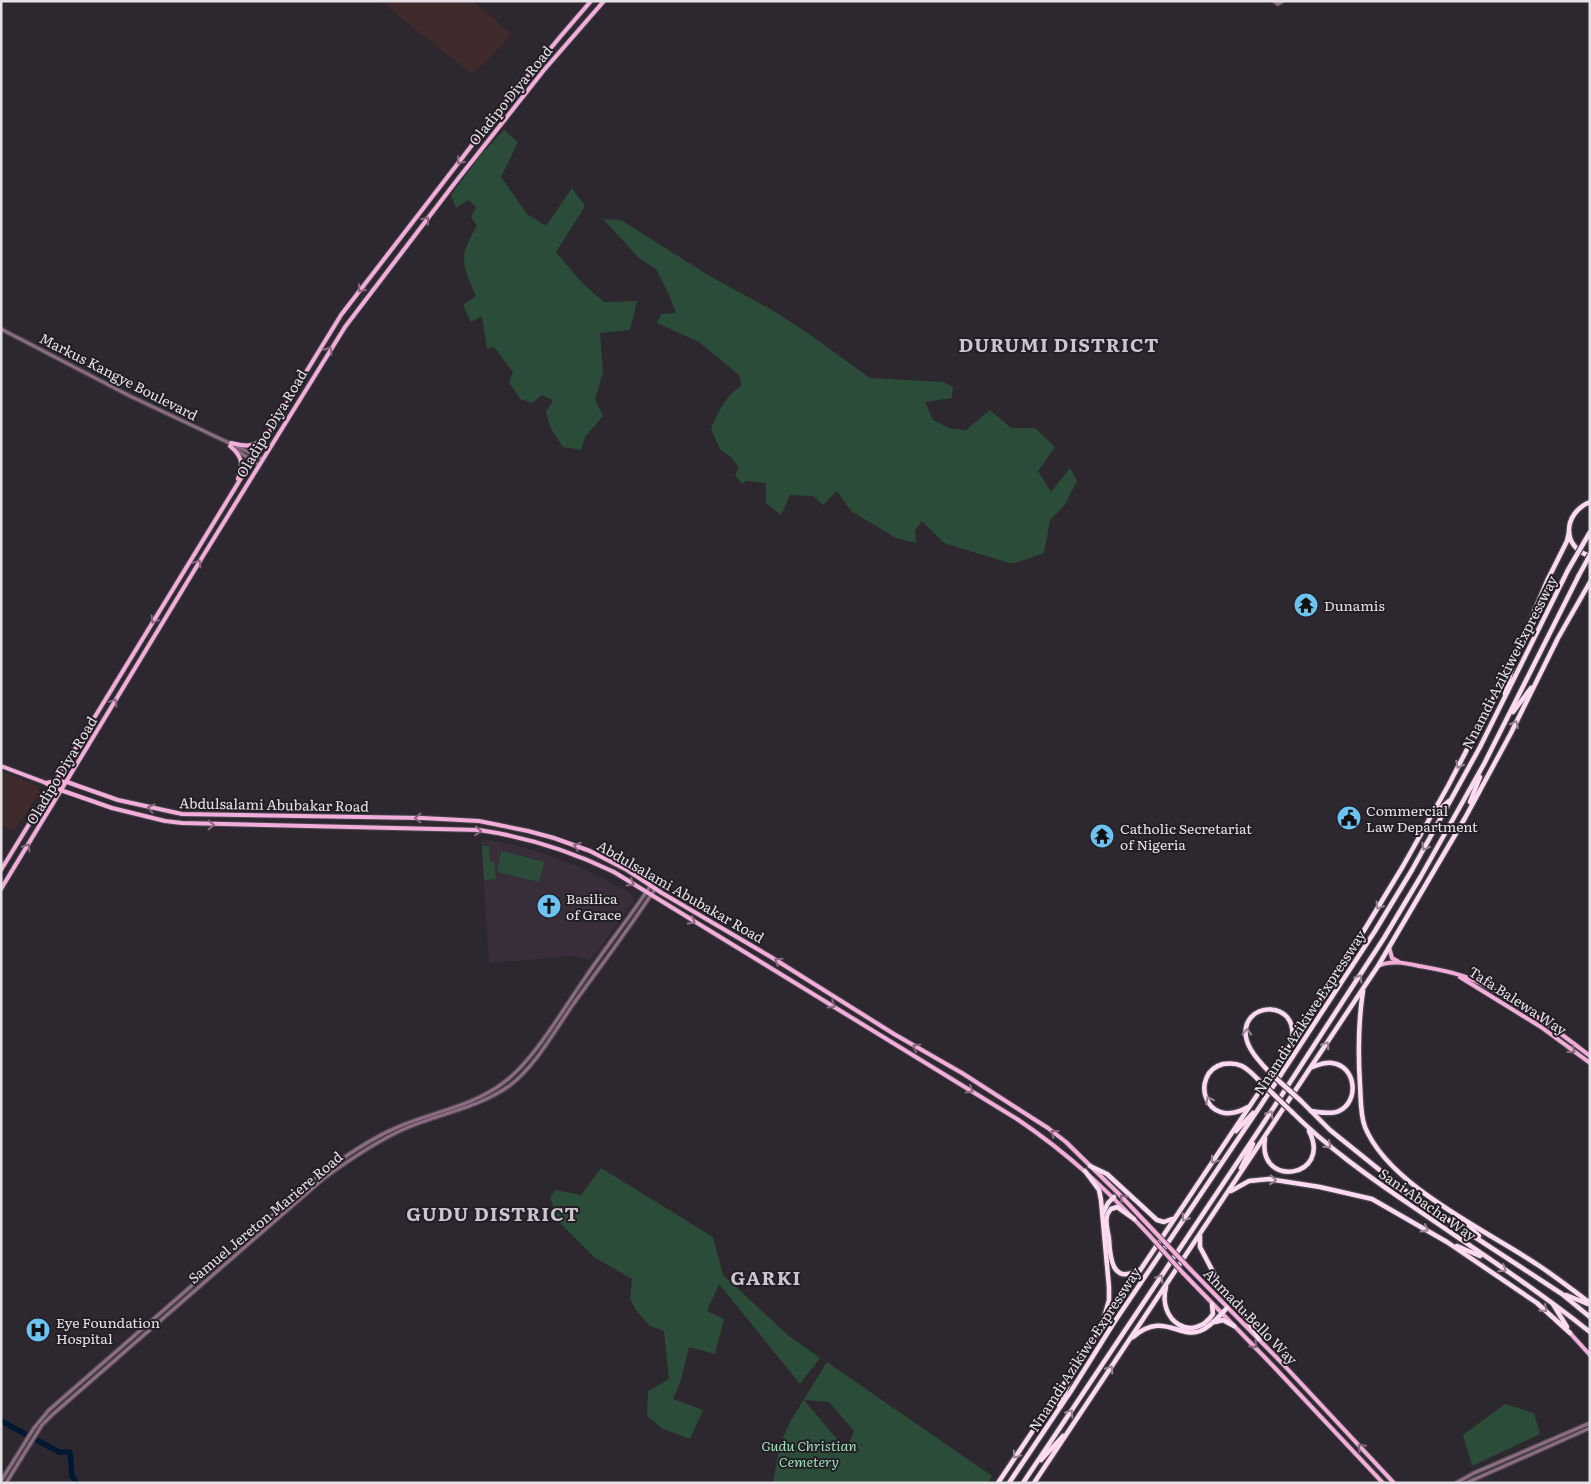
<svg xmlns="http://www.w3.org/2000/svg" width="1591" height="1484" font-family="Literata,serif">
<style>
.commercial{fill:#402b2c}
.built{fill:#372e3a}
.green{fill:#2b4c39;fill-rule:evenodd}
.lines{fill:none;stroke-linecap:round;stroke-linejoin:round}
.river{stroke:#001930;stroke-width:5.5}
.minor-casing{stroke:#4a464c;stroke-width:5.5}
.major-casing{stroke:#4a464c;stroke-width:6}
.highway-casing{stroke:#4a464c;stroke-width:7}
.minor{stroke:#8e6c82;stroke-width:3}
.major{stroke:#f3addb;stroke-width:4}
.highway{stroke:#fcdaef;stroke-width:4.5}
.major-bridge-casing{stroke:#4a464c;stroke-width:6;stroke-linecap:butt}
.highway-bridge-casing{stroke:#4a464c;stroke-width:7;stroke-linecap:butt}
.major-bridge{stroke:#f3addb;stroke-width:4}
.highway-bridge{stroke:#fcdaef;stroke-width:4.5}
.oneway{stroke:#8b6680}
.oneway2{stroke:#9a8594}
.labels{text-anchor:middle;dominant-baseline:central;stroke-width:4;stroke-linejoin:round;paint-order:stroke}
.street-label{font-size:14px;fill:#e5e1e6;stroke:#231e25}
.poi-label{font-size:14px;fill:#e5e1e6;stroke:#231e25;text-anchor:start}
.park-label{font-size:14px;font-style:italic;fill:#9ddfb7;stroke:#231e25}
.district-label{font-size:19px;font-weight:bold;letter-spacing:1px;fill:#ccc5cf;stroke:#231e25}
</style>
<rect width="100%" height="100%" fill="#2d282f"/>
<g class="commercial">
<path d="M380,1H472L512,34L488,60L472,74Z"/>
<path d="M1,771L37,786L40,792L19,824L14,830L1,825Z"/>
</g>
<path class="built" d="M481,839L510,844L533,850L577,866L601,877L630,893L633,897V902L593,958L587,960L575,956L489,963Z"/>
<g class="green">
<path d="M504,130L518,142L501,177L527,214L546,226L572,188L585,206L556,252L583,284L604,302L637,301L630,330L600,333L603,372L595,399L603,416L585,437L581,450L563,447L551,429L546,412L553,400L542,395L532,403L520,399L509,382L513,372L494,347L487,349L482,316L471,322L463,305L476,296C462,265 458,256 477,226L471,217L476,207L469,200L456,208L451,195L480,156Z"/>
<path d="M603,219L621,220L708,275L772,310L809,334L870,378L943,382L953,387L952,398L925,402L933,420L949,428L966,430L990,410L1011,428H1035L1055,447L1038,471L1051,492L1070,468L1077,481L1064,506L1050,520L1044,553L1015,563H1009L944,543L922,521L915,530L916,543L896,538L851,511L837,491L823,505L813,496L790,495L781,515L766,503V483L747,481L742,484L735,475L739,468L732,458L720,449L711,429C719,410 725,397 742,385L739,375L699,342L657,323L661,314L676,313L669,295L656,269L640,259Z"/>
<path d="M482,846H489L490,862H494L496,879L484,880Z"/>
<path d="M501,851L544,862L539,882L497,872Z"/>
<path d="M601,1168L713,1237L723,1275L789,1336L820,1358L800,1384L719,1284L707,1311L724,1319L715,1354L689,1347L681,1380L673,1399L703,1410L690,1439L663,1429L647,1416L648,1391L669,1379L664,1331L650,1326L636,1310L630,1299L632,1279L594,1257L559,1222L550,1197L556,1190L581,1195Z"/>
<path d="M827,1362L992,1476L988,1483H773L780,1444L790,1422ZM804,1400L829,1402L854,1431L846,1450Z"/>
<path d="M1505,1404L1534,1413L1540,1434L1472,1466L1463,1435Z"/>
</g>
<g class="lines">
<path class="river" d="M1,1421L59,1452H70L72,1476L77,1483"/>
<defs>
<g id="minor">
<path d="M1274,1L1278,4L1283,1"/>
<path d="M1,329L130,396L263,459"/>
<path d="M235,449L259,465"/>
<path d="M1,1481L34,1428L49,1410L312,1181C339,1160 367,1140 398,1127C433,1112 473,1106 503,1083C533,1062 563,1009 585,978C606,947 630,917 651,885"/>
<path d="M6,1483L42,1425L52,1415L323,1179C349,1160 375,1142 404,1129C438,1114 478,1108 509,1086C534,1068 554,1032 572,1006C600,967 629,929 655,889"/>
<path d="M1456,1483L1474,1473L1590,1423"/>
<path d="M1466,1483L1590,1428"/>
</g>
<g id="major">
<path d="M231,443C244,446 251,448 262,440"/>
<path d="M230,446C242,456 244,464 238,479"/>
<path d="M1,766L46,783L52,787L112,808L165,821L182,823L479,830C527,837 571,851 614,872L1017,1119C1069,1154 1107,1190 1150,1236"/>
<path d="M46,783L56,781L67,782L118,800L182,814L422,818L479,821L528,831L554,838L590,851L627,870L662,893L771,957L894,1034L962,1073L1048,1128L1066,1142L1118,1193L1154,1231"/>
<path d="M1,870L341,315L496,114L560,37L591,1"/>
<path d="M1,889L203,556L345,327L454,184L544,70L604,1"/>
<path d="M1389,947L1392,958L1399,962"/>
<path d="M1378,966C1391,960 1405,963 1419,966C1436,969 1455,972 1471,979C1512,997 1554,1028 1590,1056"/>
<path d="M1460,977L1541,1027L1590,1063"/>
<path d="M1191,1270L1281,1362L1394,1483"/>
<path d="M1183,1273L1275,1368L1383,1483"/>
<path d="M1570,1333L1590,1355"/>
</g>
<g id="highway">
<path d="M1590,502C1563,513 1561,547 1590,556"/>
<path d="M1505,694L1512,668"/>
<path d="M1513,712L1531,688"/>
<path d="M1470,802L1480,777"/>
<path d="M1434,814L1449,801"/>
<path d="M1363,991C1358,1023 1358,1053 1360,1085C1361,1099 1360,1114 1365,1127C1389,1186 1486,1230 1538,1265C1556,1277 1573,1290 1590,1303"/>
<path d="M1270,1073C1261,1063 1248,1050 1246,1037C1240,1002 1299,997 1292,1041"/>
<path d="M1300,1100L1330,1130L1412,1196L1562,1294L1590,1317"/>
<path d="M1248,1107C1204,1132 1189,1073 1223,1064C1229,1063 1236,1063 1242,1066C1250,1070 1256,1078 1263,1084"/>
<path d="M1311,1111C1319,1112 1331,1115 1339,1111C1360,1101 1356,1066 1332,1063C1325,1062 1318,1065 1312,1067"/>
<path d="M1292,1112C1327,1147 1368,1176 1409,1204C1470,1246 1532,1286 1590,1332"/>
<path d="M1236,1131L1253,1113"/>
<path d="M1265,1139C1257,1189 1333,1178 1309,1131"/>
<path d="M1090,1166L1107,1174L1157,1220L1164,1222L1172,1219"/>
<path d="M1241,1168L1253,1144"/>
<path d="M1085,1171L1099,1190L1101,1200L1109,1287V1300L1103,1321"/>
<path d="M1231,1191L1249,1181L1269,1179L1320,1187L1372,1199L1447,1242L1537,1303L1570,1333"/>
<path d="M1103,1213L1108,1203L1114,1197"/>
<path d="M1134,1219L1117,1207L1111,1209C1109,1212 1108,1212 1107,1216C1105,1223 1108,1232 1109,1239C1110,1257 1112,1285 1138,1270"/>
<path d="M1463,1221L1479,1236"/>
<path d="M1200,1236V1247L1221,1287L1228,1298L1242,1312L1259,1339"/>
<path d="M1457,1246L1480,1256"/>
<path d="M1166,1287C1157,1321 1193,1344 1213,1314L1212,1304"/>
<path d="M1566,1295L1588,1304"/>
<path d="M1553,1304L1567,1327"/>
<path d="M1215,1322L1223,1320L1234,1326"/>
<path d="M1133,1337C1163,1311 1179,1339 1200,1331C1211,1327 1220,1315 1227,1308"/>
<path d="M1059,1405L1071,1378"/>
<path d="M1041,1460L1063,1436"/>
<path d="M998,1483L1334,980L1403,866L1448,786L1514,659L1548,579L1567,541L1569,532"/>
<path d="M1009,1483L1071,1391L1115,1321L1261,1105L1375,931L1412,870L1480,747L1568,570"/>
<path d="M1023,1483L1259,1130L1384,938L1421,876L1484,764L1579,575"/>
<path d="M1034,1483L1378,966L1465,818L1511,733L1558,638L1590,582"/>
</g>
</defs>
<use href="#minor" class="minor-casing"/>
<use href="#major" class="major-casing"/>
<use href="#highway" class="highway-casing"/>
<use href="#minor" class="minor"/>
<use href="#major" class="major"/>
<use href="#highway" class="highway"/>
<defs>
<g id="major-bridge">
<path d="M1154,1231L1191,1270"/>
<path d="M1150,1236L1183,1273"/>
</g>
<g id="highway-bridge">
<path d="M1568,570L1590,532"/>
<path d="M1579,575L1590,555"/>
<path d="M1270,1073L1300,1100"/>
<path d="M1263,1084L1292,1112"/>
</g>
</defs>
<use href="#major-bridge" class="major-bridge-casing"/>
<use href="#highway-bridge" class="highway-bridge-casing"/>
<use href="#major-bridge" class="major-bridge"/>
<use href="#highway-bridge" class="highway-bridge"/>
</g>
<defs><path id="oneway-chevron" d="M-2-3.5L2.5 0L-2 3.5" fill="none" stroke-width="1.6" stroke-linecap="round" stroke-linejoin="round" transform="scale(1.25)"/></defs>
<g class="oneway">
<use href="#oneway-chevron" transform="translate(460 161) rotate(128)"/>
<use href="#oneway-chevron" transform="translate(426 220) rotate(-52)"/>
<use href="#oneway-chevron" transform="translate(361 289) rotate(128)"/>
<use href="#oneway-chevron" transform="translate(329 350) rotate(-58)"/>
<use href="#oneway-chevron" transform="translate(198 563) rotate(-59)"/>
<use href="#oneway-chevron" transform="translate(154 620) rotate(121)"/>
<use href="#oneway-chevron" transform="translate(114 702) rotate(-59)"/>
<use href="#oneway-chevron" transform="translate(151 808) rotate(-166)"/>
<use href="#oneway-chevron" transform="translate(418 818) rotate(-179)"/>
<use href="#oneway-chevron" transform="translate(211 825) rotate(1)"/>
<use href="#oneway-chevron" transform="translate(478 831) rotate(5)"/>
<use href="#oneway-chevron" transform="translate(577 846) rotate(-160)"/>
<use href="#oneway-chevron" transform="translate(27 847) rotate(-58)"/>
<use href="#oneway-chevron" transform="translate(631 883) rotate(31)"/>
<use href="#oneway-chevron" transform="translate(692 921) rotate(32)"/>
<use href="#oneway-chevron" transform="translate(778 961) rotate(-147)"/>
<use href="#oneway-chevron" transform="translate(832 1005) rotate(32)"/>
<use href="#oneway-chevron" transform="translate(916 1047) rotate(-150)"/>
<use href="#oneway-chevron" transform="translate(1572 1050) rotate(37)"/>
<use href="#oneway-chevron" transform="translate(970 1090) rotate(31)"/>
<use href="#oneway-chevron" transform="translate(1054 1133) rotate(-142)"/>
<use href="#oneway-chevron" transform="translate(1123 1198) rotate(-133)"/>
<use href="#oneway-chevron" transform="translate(1254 1345) rotate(47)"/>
<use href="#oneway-chevron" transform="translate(1361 1447) rotate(-133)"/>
</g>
<g class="oneway2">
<use href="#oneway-chevron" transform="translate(1515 724) rotate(-64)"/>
<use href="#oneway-chevron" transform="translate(1459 765) rotate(118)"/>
<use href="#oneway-chevron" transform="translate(1425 847) rotate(119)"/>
<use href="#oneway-chevron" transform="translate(1379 906) rotate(121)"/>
<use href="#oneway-chevron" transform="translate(1359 978) rotate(-57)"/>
<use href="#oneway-chevron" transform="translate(1247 1032) rotate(-88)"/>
<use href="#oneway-chevron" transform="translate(1326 1045) rotate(-57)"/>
<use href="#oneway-chevron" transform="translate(1209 1100) rotate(-118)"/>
<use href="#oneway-chevron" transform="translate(1270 1114) rotate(-57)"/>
<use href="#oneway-chevron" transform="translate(1328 1145) rotate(40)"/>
<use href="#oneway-chevron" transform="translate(1214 1160) rotate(125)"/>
<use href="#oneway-chevron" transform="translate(1273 1180) rotate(5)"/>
<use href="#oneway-chevron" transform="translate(1185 1218) rotate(124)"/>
<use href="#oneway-chevron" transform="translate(1425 1229) rotate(30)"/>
<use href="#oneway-chevron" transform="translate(1503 1269) rotate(33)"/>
<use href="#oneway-chevron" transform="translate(1160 1278) rotate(-56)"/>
<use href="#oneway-chevron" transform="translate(1544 1309) rotate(42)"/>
<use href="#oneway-chevron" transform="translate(1110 1369) rotate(-57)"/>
<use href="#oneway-chevron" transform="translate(1070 1413) rotate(-56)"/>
<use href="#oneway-chevron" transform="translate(1016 1455) rotate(124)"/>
</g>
<defs>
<symbol id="temple-disc" viewBox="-11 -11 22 22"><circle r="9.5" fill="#6cc3f2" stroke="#231e25"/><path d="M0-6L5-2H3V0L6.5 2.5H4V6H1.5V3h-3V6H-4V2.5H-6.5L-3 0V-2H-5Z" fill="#111"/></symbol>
<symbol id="civic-disc" viewBox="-11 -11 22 22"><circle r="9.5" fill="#6cc3f2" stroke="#231e25"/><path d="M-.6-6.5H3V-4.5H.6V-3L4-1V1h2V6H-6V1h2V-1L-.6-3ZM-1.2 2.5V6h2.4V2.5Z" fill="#111"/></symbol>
<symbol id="church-disc" viewBox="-11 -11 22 22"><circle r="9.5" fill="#6cc3f2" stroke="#231e25"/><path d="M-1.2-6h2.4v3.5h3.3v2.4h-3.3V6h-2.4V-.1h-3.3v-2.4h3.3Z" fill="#111"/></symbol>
<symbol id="hospital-disc" viewBox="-11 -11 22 22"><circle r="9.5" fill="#6cc3f2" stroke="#231e25"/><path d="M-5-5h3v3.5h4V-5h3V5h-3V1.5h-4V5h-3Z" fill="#111"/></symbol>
</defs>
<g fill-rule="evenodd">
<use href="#temple-disc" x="1292" y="591" width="28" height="28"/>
<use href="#civic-disc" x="1335" y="804" width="28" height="28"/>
<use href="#temple-disc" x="1088" y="822" width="28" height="28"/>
<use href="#church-disc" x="535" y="892" width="28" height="28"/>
<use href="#hospital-disc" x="24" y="1316" width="28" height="28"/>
</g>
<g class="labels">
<g class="street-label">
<text transform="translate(510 95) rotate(-51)">Oladipo Diya Road</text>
<text transform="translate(119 376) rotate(27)">Markus Kangye Boulevard</text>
<text transform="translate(271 423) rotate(-59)">Oladipo Diya Road</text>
<text transform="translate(1509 662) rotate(-63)">Nnamdi Azikiwe Expressway</text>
<text transform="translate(61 770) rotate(-59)">Oladipo Diya Road</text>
<text transform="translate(274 804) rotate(1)">Abdulsalami Abubakar Road</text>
<text transform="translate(681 891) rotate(30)">Abdulsalami Abubakar Road</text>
<text transform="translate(1518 1000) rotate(33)">Tafa Balewa Way</text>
<text transform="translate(1309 1012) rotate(-57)">Nnamdi Azikiwe Expressway</text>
<text transform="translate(1428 1204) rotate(35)">Sani Abacha Way</text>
<text transform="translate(265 1217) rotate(-40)">Samuel Jereton Mariere Road</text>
<text transform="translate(1251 1316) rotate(46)">Ahmadu Bello Way</text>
<text transform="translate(1084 1349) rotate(-57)">Nnamdi Azikiwe Expressway</text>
</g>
<g class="poi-label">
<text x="1324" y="605">Dunamis</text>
<text x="1366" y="810">Commercial<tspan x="1366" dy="16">Law Department</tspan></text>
<text x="1120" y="828">Catholic Secretariat<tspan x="1120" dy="16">of Nigeria</tspan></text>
<text x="566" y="898">Basilica<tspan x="566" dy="16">of Grace</tspan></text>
<text x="56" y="1322">Eye Foundation<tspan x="56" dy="16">Hospital</tspan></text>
</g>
<g class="park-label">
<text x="809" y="1445">Gudu Christian<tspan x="809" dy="16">Cemetery</tspan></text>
</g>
<g class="district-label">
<text x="1059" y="344">DURUMI DISTRICT</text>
<text x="493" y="1213">GUDU DISTRICT</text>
<text x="766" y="1277">GARKI</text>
</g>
</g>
<rect width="1591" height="1484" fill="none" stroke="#e5e1e6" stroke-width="5"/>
</svg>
